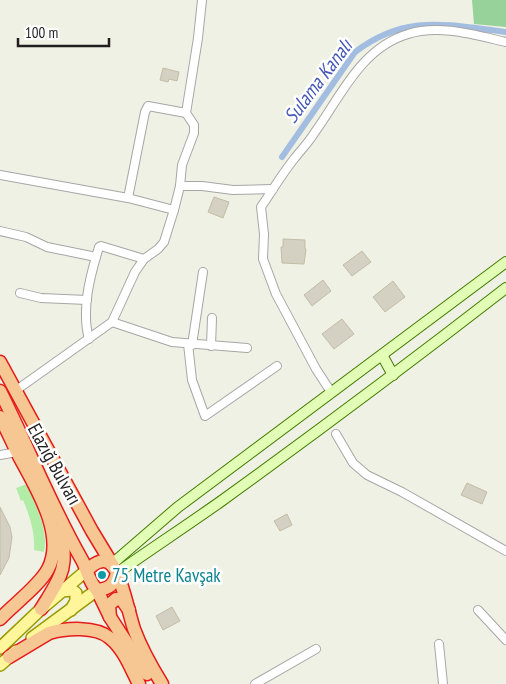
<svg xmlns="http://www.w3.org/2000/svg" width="506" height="684" font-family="'PT Sans Narrow',sans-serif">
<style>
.grass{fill:#b2eda8}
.forest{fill:#97d29a}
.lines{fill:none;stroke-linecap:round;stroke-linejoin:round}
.canal{stroke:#a3bde1;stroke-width:6}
.building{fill:#d4d0c2;stroke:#c3bda6}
.minor-casing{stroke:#a6a6a6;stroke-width:10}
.secondary-casing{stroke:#447c00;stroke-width:12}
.primary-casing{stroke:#989a00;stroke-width:14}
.trunk-casing{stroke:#e51c1b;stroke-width:15}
.minor{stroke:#fff;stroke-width:8}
.secondary{stroke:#e1fdb6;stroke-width:10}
.primary{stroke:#fff69b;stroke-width:11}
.trunk{stroke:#f6c792;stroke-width:12}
.culture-dot{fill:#0f9aa8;stroke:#fff;stroke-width:2}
.labels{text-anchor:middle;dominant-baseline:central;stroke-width:5;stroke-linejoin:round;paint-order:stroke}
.street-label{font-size:19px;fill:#1f1f1f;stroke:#fff}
.culture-label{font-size:19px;fill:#0d838f;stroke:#fff;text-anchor:start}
.water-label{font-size:20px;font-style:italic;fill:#4557b5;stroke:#fff}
</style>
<rect width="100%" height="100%" fill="#f0f1e5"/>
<path class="grass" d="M27,484C35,503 49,531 44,552L34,550C35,532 30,517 23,500L21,501L16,488Z"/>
<path class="forest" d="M472,0H506V27L474,24Z"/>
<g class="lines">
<path class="canal" d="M282,157L355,52C406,13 447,25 506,32"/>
</g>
<g class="building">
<path d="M163,68L179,72L177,81L169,79L168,82L160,80Z"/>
<path d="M214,197L229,202L223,218L208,212Z"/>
<path d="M283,239L305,240V249H306L304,264L282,263L281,247H283Z"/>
<path d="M362,251L371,262L352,276L343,265Z"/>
<path d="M323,280L331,291L312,306L304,295Z"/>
<path d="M393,281L405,297L385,312L373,297Z"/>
<path d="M342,319L354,334L334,349L322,334Z"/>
<path d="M467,483L487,492L482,504L461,495Z"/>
<path d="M0,507L10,527L12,537L9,558L0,575Z"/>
<path d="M287,514L292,525L280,531L274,521Z"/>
<path d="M172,607L180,621L163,630L156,616Z"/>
</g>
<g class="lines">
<defs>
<g id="minor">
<path d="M0,175L128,198L174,210"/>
<path d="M180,186H202L233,190L273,189"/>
<path d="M128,198L145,112L148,106L186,113"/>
<path d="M0,231L26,237L47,247L96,257"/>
<path d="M20,293L41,298L87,300"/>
<path d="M112,322L172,342L247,348"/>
<path d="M89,339C81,310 90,276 99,247L101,246L144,259"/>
<path d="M188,344L192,380L205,416L277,366"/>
<path d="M192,345L203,272"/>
<path d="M211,346L212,318"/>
<path d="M15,391L112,322L135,272L144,259L158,249L164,242L174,210L180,186L182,165L194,133V125L186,113L198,38L202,0"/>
<path d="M331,392L316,369L276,294L263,259L264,234L261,207C272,191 282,174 294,159C301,150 309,142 315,132C341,96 361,48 408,34C439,24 475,35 506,42"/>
<path d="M336,434L353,463L367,475L402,492L506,551"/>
<path d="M0,455L17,452"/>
<path d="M478,610L506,640"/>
<path d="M439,644L443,684"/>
<path d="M255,684L316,649"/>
</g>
<g id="secondary">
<path d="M382,355L393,375"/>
<path d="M112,564L178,507L506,262"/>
<path d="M117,573C151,549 186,526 220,502C317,432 412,361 506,288"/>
</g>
<g id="primary">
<path d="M61,591L72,590L76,593V601L71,610"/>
<path d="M32,638L97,590"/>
<path d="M0,648L41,609L87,570"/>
<path d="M0,665L16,651"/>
</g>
<g id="trunk">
<path d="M0,362L92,531L112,564"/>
<path d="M0,391C28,447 51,506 82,560C88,571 88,581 97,590C109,589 114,585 117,573C109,556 99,559 87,570"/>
<path d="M0,417C7,430 13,444 20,458C36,488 66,535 48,569C40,585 13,605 0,619"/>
<path d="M117,573C125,592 128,610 134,629C141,648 151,666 162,684"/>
<path d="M97,590L110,617L147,674"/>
<path d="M41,609C60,578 70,568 60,530"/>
<path d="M110,617L109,605L116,599L122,600L129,610"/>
<path d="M9,657L49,633C66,628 96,626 110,638C124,649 131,669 139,684"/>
</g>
</defs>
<use href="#minor" class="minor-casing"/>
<use href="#secondary" class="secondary-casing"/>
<use href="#primary" class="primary-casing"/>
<use href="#trunk" class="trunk-casing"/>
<use href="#minor" class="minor"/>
<use href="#secondary" class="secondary"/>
<use href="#primary" class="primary"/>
<use href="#trunk" class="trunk"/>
</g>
<circle class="culture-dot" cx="102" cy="575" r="5"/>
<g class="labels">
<g class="street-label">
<text transform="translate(55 464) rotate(61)">Elazığ Bulvarı</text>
</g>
<g class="culture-label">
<text x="112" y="575">75 Metre Kavşak</text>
</g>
<g class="water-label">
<text transform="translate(318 81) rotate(-53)">Sulama Kanalı</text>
</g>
</g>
<path d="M18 38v8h91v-8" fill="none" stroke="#1f1f1f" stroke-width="2.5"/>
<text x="25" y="38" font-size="15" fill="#1f1f1f" stroke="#ffffff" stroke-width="4" paint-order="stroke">100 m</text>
</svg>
